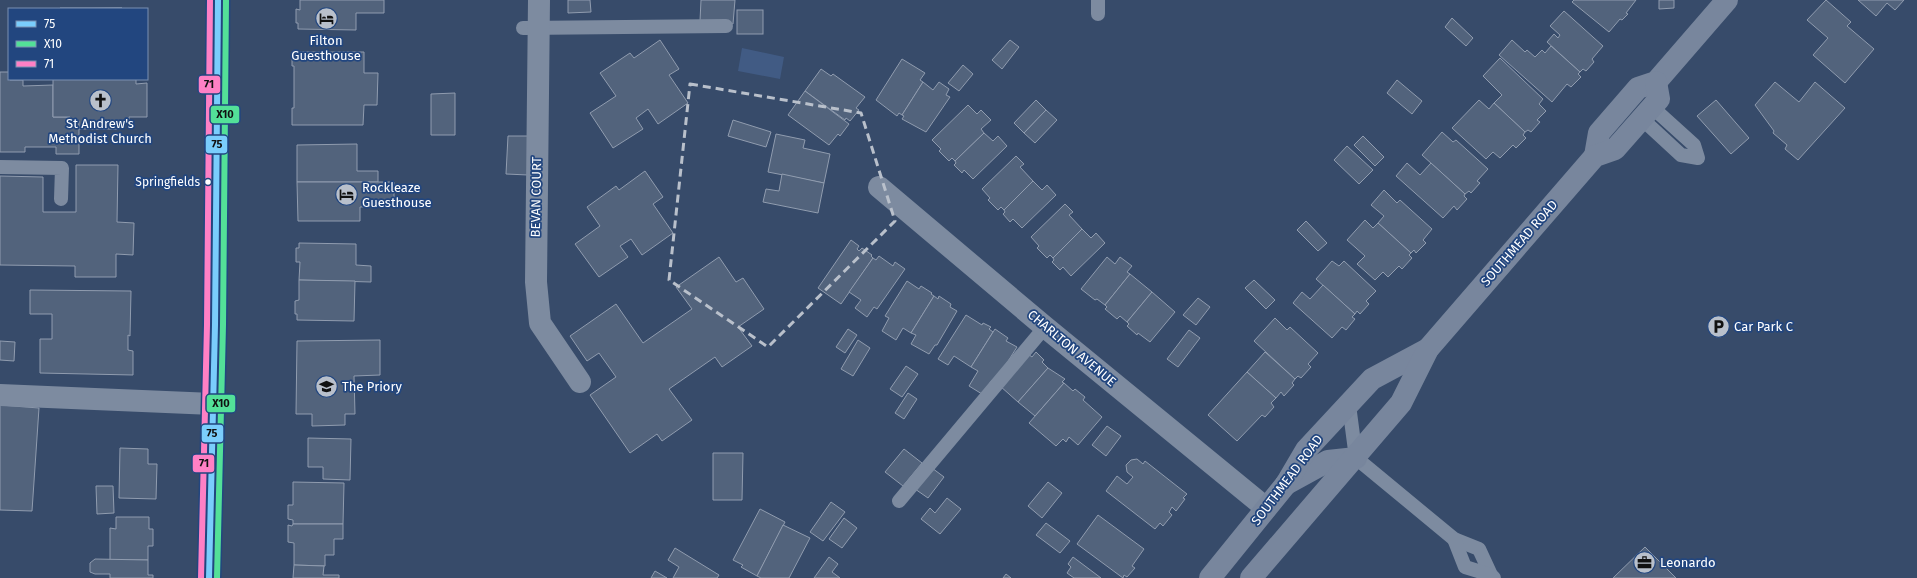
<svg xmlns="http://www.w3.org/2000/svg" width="1917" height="578" font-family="'Fira Sans',sans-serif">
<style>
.water{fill:#415b84}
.building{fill:#52637c;stroke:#909caf}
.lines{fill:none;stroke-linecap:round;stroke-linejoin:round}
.lane{stroke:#7d8ba0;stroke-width:14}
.street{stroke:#7d8ba0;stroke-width:22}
.secondary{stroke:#78869d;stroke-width:22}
.primary{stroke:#7b899f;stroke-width:22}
.bus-1-casing{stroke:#22467f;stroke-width:9}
.bus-2-casing{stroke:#22467f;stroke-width:9}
.bus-3-casing{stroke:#22467f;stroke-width:9}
.bus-1{stroke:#7acdfc;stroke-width:6}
.bus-2{stroke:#53e098;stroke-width:6}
.bus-3{stroke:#ff80c5;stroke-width:6}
.marked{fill:none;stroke:#b9c0cb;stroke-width:3;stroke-dasharray:8 5;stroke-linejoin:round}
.bus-dot{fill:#fff;stroke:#22467f;stroke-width:1.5}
.labels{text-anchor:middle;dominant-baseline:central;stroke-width:3.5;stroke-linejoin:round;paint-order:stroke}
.bus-label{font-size:12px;fill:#fff;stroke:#22467f;text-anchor:end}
.poi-label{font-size:13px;fill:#fff;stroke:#22467f;text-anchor:start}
.street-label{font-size:13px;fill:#fff;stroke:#22467f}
.line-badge{stroke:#22467f;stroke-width:1.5}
.pale-badge-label{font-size:11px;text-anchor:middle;font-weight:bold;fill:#111}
</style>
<rect width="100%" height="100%" fill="#374b6a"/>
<path class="water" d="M742,48L784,57L780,79L738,71Z"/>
<g class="building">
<path d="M300,0H384V13H356V30L298,29V23H296V9L300,10Z"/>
<path d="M568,0H590L591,12L568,13Z"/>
<path d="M701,0H735L733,24L700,21Z"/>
<path d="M1574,0H1636L1626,13L1628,14L1622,20L1620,19L1609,32L1572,2Z"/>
<path d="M1659,0H1674V8L1659,9Z"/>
<path d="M1826,0L1851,22L1847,26L1874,49L1845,83L1813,55L1828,38L1807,20Z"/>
<path d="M1858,0H1904L1895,10L1887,3L1876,16Z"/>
<path d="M60,8H122L60,9Z"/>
<rect x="737" y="10" width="26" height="24"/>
<path d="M1564,11L1603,46L1592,59L1594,62L1586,71L1583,69L1580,72L1547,42L1554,34L1558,38L1560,35L1550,26Z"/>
<path d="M1452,18L1473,38L1466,46L1445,27Z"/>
<path d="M660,40L679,69L669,75L688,103L658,124L648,109L636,118L643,129L613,148L590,113L616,96L600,73L630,53L634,58Z"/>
<path d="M1010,40L1019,47L1002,69L992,60Z"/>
<path d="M1512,40L1525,52L1527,50L1535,57L1542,50L1545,53L1551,46L1580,72L1578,74L1581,77L1571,87L1567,84L1552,102L1499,55Z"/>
<path d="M292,52H364V73H378L377,105H364L363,125H292V108H294V66H292Z"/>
<path d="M1500,58L1543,99L1539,104L1546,111L1537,120L1540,122L1531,132L1528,130L1525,132L1494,103L1502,95L1483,76Z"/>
<path d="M902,59L925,73L920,80L923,82L902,115L899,113L897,116L876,100Z"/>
<path d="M963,65L973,74L959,91L948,83Z"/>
<path d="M821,69L831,76L833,74L865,97L856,108L859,110L850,121L846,118L845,120L805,91Z"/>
<path d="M0,72H9L10,80H23V86L53,85V117H70V121H79V154H56V147H25V152H0Z"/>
<path d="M53,79H136V84L147,83V117H129V121L117,122V129H79V121H70V117H53Z"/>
<path d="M1397,80L1422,101L1412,114L1387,93Z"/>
<path d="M923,82L933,90L939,82L949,89L946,95L950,97L926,132L902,119L904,116L902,115Z"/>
<path d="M1775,82L1799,102L1815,82L1845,108L1798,160L1785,149L1787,145L1773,133L1774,131L1755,105Z"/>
<path d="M805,91L849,124L840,136L838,134L829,145L788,115Z"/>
<path d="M455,93V135H431V94Z"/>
<path d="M1036,100L1046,110L1024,133L1014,123Z"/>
<path d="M1479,100L1489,109L1494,103L1525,132L1523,135L1526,138L1516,148L1513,145L1500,158L1493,152L1486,159L1452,128Z"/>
<path d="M1716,100L1749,138L1731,154L1697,116Z"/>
<path d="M968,105L977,114L981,110L991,120L981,129L984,133L955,161L952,158L949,161L939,151L941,149L932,140Z"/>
<path d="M1046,110L1057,120L1035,143L1024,133Z"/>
<path d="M733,120L771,132L766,147L728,136Z"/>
<path d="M1442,132L1453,142L1456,140L1488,169L1477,181L1480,183L1471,193L1469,191L1465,194L1422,155Z"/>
<path d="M984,133L993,141L998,136L1007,146L973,179L964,170L962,173L954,165L956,163L955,161Z"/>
<path d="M776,134L805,140L803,148L830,154L824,183L768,172Z"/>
<path d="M508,136H530L528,175L506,174Z"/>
<path d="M1363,136L1384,157L1375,166L1354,145Z"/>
<path d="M357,144V171H378V182H297V145Z"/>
<path d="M1347,146L1373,170L1359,184L1334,160Z"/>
<path d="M1016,156L1024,164L1020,167L1033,181L1004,210L1001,207L998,210L988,200L990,198L982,189Z"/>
<path d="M1407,163L1420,175L1431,163L1465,194L1464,196L1467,199L1457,210L1454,206L1443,218L1396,176Z"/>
<path d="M76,165H118L117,222L134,223L133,255L116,254V277H75V266L0,265V176L43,177V212H76Z"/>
<path d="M645,171L663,197L653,204L673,233L642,255L631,239L620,246L628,257L599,277L575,244L600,226L587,207L616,186L619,190Z"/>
<path d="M782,174L824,183L818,213L763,202L766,189L779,191Z"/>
<path d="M1033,181L1042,190L1047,185L1056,195L1022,228L1013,219L1010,222L1003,214L1005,212L1004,210Z"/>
<path d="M297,182H394V206L360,207V221H298Z"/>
<path d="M1384,190L1397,203L1400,200L1432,229L1423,240L1426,243L1416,253L1414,250L1411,253L1378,223L1384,216L1371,205Z"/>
<path d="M1065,204L1073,212L1069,215L1082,229L1053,258L1050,255L1047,258L1037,248L1039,246L1031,237Z"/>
<path d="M1365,220L1373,228L1378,223L1411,253L1409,255L1412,258L1402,269L1399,266L1388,277L1383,272L1375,280L1357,264L1365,256L1347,240Z"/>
<path d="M1306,221L1327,243L1318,251L1297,230Z"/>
<path d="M1082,229L1091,238L1096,233L1105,243L1071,276L1063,267L1060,270L1052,262L1054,260L1053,258Z"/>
<path d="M851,240L859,246L857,249L859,251L862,248L872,255L871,256L873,258L841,304L818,288Z"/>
<path d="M299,243L356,244V265L371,266V282L299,280L300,262H296V248H299Z"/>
<path d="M879,256L893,266L895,262L905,269L877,309L874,307L867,317L855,308L861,300L849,292L873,258L876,260Z"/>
<path d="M719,257L736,282L743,278L764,309L738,327L752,346L722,367L715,357L669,389L692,420L662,441L657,434L630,453L590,395L616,377L599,353L587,361L570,336L616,304L643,343L692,309L676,287Z"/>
<path d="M1107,257L1115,264L1120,257L1132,266L1127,272L1130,274L1105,305L1097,299L1095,300L1081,289Z"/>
<path d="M1332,261L1339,266L1344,261L1376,291L1366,301L1369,304L1360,314L1357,311L1355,314L1316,279Z"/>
<path d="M1130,274L1152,292L1127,322L1120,316L1117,319L1105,309L1107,307L1105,305Z"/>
<path d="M299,280L355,281L354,321L297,320V314H295V301L299,300Z"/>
<path d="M1254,280L1275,300L1266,309L1245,288Z"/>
<path d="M907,281L919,289L921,286L932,293L931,294L934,296L911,333L903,328L896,340L882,331L889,318L885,316Z"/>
<path d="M1323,285L1355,314L1352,317L1355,319L1346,330L1342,327L1332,338L1293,303L1302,292L1310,299Z"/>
<path d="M30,290L131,291L130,336L128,335V350L133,351V375L40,373V339H52V314H30Z"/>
<path d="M1152,292L1175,312L1150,342L1138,333L1137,335L1127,326L1129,324L1127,322Z"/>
<path d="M934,296L938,299L939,296L951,304L950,307L957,311L937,345H935L929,354L911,344L916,335L911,333Z"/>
<path d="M1198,298L1210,307L1196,325L1183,315Z"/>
<path d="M966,315L982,325L983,323L991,327L989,329L993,332L971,367L954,356L948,365L938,359Z"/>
<path d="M1275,318L1287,330L1290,327L1318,353L1308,364L1311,367L1301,378L1298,376L1295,379L1254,341Z"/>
<path d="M848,329L857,335L845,353L836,347Z"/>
<path d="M995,329L1008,338L1006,341L1017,347L995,382L992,380L982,394L969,386L978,371L971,367Z"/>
<path d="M1189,330L1200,338L1178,367L1167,359Z"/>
<path d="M380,340V375L354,376L355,414H345V425L312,426V414H296L297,341Z"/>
<path d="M858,340L870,348L853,376L841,369Z"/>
<path d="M0,341L15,342L14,361L0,360Z"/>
<path d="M1036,352L1044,360L1042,362L1048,368L1018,402L1000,386L1028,354L1032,357Z"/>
<path d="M1265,352L1295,379L1292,383L1294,385L1284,396L1281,392L1276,398L1247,372Z"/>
<path d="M906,366L918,374L902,397L890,389Z"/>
<path d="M1048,368L1065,379L1062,382L1064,383L1035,416L1018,402Z"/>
<path d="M1247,372L1276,398L1271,403L1274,407L1265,417L1262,415L1237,441L1208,415Z"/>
<path d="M1064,383L1073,391L1075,389L1085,397L1083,400L1102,417L1078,445L1069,437L1066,442L1063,439L1056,446L1029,423Z"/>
<path d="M908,393L917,399L904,419L895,413Z"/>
<path d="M0,405L39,408L32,511L0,510Z"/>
<path d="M1107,426L1121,436L1106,456L1092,445Z"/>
<path d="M308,438L351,439L350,480L323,479V467H308Z"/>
<path d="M120,448L148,449V464H157L156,499L119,498Z"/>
<path d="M904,449L922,463L903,486L885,472Z"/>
<path d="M713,453H743L742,500H713Z"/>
<path d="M1137,459L1143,464L1145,461L1187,494L1183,498L1185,499L1176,511L1172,507L1169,512L1172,515L1163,526L1160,523L1155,529L1106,491L1117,476L1127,484L1133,477L1127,472L1126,465L1131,460Z"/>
<path d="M932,468L944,477L928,498L915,489Z"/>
<path d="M293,482L344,483L343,524H293V520L288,519V505H293Z"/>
<path d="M1048,482L1062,493L1042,518L1028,506Z"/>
<path d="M96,486H113L114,513L97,514Z"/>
<path d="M947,498L961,509L940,534L921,519L930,508L935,513Z"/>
<path d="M831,502L845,512L823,541L810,532Z"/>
<path d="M760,509L785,522L757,576L741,567L743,565L733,560Z"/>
<path d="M1098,515L1144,549L1132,566L1135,568L1127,577L1124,575L1123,578L1077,544Z"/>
<path d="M116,517H149V529H153V546H148V560H110V528L116,529Z"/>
<path d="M844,518L857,528L842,548L829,539Z"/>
<path d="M1046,523L1070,541L1060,553L1036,535Z"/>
<path d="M293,524H343V539H334V555H325V566L294,565V543L288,542V525L292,526Z"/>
<path d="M783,525L810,538L789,578H761L757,576Z"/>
<path d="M1645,547L1676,578H1613Z"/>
<path d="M675,548L719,575L717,578H673L679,567L668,560Z"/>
<path d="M829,557L838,564L832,572L840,578H814Z"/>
<path d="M1073,557L1101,578H1074L1067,573L1071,567L1068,564Z"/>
<path d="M95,559L148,560V575H153V578H110V574H95L90,572V563Z"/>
<path d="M294,565L324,566L323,575H339V578H293Z"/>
<path d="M655,571L667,578H651Z"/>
<path d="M1006,574L1011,578H1003Z"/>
</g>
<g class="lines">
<g class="lane">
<path d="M1098,14V0"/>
<path d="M523,28L726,26"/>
<path d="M1642,119L1681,155L1698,158L1694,145L1652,107"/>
<path d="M0,167L62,168L61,199"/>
<path d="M1349,405L1356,458L1454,539L1479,549L1491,575L1494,578"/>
<path d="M899,501L1045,327"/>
<path d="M1454,539L1465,567L1491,575"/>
</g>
<g class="street">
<path d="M539,0L536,282L540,323L580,382"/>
<path d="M879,187L1045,327L1266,508"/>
<path d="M0,395L213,404"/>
</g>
<g class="secondary">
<path d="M1595,156L1599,133L1638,88L1656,82L1727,0"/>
<path d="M1286,484L1328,461L1356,458"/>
<path d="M1210,578L1286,484L1306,450L1372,379L1428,349"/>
<path d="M1251,578L1401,403L1428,349L1595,156L1615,149L1659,99L1656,82"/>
</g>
<path class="primary" d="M209,578L215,325L218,0"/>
<defs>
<path id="bus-1" d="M209,578L215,325L218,0"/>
<path id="bus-2" d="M217,578L223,325L226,0"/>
<path id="bus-3" d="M201,578L207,325L210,0"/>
</defs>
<use href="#bus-1" class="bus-1-casing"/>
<use href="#bus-2" class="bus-2-casing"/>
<use href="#bus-3" class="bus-3-casing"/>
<use href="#bus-1" class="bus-1"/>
<use href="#bus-2" class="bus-2"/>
<use href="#bus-3" class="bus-3"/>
</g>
<path class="marked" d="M690,84L861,113L895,221L768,347L669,280Z"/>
<defs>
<symbol id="hotel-disc" viewBox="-11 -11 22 22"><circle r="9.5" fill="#b9c0cb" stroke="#22467f"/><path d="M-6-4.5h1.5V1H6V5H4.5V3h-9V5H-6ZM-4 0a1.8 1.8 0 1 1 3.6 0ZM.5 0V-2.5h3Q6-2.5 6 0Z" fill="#111"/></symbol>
<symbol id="church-disc" viewBox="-11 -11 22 22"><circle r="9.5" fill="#b9c0cb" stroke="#22467f"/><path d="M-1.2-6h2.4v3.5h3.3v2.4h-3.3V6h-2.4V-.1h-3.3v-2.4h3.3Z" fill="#111"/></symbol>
<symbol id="parking-disc" viewBox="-11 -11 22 22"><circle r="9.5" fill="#b9c0cb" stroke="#22467f"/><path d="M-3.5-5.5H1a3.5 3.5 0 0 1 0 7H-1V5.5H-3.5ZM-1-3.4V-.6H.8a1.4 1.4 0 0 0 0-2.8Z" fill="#111"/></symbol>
<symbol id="school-disc" viewBox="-11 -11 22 22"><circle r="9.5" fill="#b9c0cb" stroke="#22467f"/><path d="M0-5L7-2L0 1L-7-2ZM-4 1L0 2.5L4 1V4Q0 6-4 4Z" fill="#111"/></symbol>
<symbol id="office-disc" viewBox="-11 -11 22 22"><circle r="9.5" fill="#b9c0cb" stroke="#22467f"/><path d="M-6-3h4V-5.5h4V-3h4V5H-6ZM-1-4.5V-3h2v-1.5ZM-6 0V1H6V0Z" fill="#111"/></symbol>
</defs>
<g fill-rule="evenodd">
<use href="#hotel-disc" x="314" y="6" width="25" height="25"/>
<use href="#church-disc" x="88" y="88" width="25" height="25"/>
<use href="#hotel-disc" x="334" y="182" width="25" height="25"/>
<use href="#parking-disc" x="1706" y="314" width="25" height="25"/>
<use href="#school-disc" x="314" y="374" width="25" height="25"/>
<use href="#office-disc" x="1632" y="550" width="25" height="25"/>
</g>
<circle class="bus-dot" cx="208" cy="182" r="3.5"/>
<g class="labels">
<g class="bus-label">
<text x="200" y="182">Springfields</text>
</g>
<g class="poi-label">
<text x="326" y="40" text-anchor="middle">Filton<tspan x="326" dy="15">Guesthouse</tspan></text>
<text x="100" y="123" text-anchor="middle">St Andrew's<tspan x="100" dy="15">Methodist Church</tspan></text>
<text x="362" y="187">Rockleaze<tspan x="362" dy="15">Guesthouse</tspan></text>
<text x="1734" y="326">Car Park C</text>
<text x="342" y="386">The Priory</text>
<text x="1660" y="562">Leonardo</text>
</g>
<g class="street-label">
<text transform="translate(536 197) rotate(-89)">BEVAN COURT</text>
<text transform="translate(1519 243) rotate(-49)">SOUTHMEAD ROAD</text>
<text transform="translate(1072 348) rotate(40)">CHARLTON AVENUE</text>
<text transform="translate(1287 480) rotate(-53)">SOUTHMEAD ROAD</text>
</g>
</g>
<g class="line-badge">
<rect x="198" y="75" width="23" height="19" rx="4" fill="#ff80c5"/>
<rect x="210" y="105" width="30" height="19" rx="4" fill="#53e098"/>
<rect x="205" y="135" width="23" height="19" rx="4" fill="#7acdfc"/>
<rect x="206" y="394" width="30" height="19" rx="4" fill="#53e098"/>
<rect x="201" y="424" width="23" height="19" rx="4" fill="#7acdfc"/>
<rect x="192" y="454" width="23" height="19" rx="4" fill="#ff80c5"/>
</g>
<g class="pale-badge-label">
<text x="209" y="88">71</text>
<text x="225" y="118">X10</text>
<text x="217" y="148">75</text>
<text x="221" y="407">X10</text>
<text x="212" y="437">75</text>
<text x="204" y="467">71</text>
</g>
<rect x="8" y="8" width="140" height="72" fill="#22467f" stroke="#7a90b2"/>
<rect x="16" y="21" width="20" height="6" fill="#7acdfc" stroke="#7a90b2"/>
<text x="44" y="28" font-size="12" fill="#ffffff">75</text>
<rect x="16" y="41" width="20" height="6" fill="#53e098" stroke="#7a90b2"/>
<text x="44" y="48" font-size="12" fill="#ffffff">X10</text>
<rect x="16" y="61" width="20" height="6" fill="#ff80c5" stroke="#7a90b2"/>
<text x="44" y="68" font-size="12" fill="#ffffff">71</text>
</svg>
